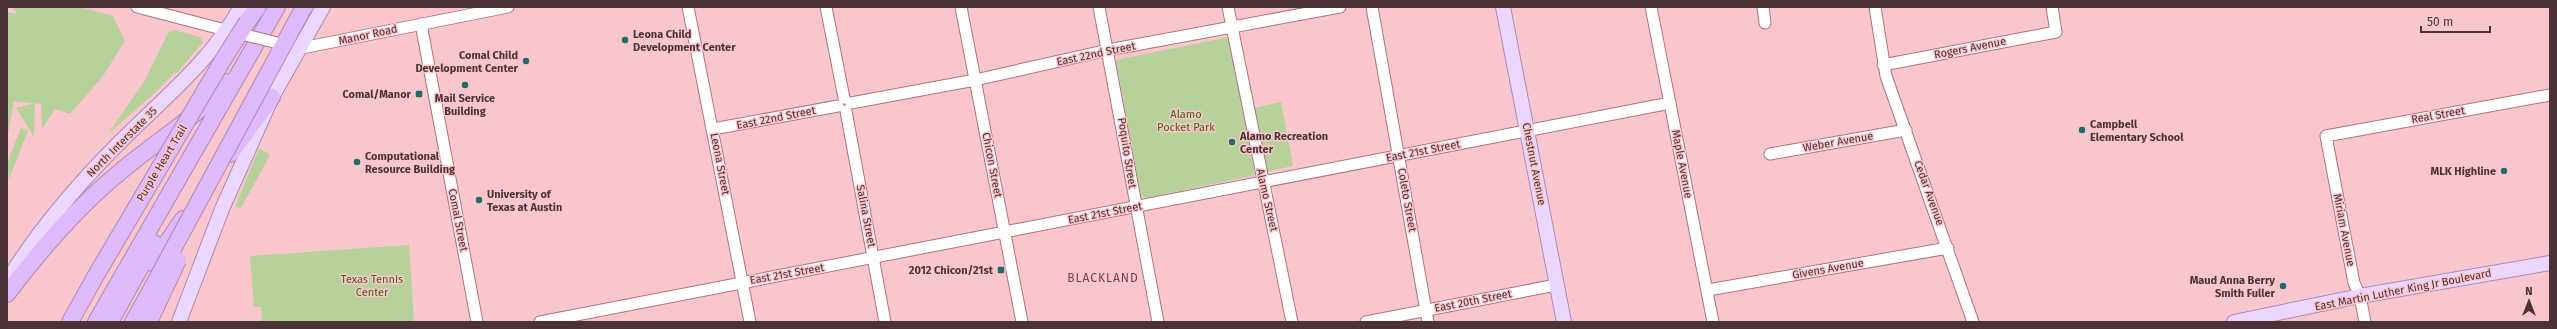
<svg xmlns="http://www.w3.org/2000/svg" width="2557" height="329" font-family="'Fira Sans',sans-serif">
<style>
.green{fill:#b6d29a}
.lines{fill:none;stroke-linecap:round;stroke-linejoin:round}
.minor-casing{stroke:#ae747d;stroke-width:13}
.major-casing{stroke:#ab8ab6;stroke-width:16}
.highway-casing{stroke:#ab8ab6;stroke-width:18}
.minor{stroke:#fff;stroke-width:11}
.major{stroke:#ebd6fd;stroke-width:14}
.highway{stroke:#debafb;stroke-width:16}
.minor-bridge-casing{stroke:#ae747d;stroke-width:13;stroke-linecap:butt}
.highway-bridge-casing{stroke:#ab8ab6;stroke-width:18;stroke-linecap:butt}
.minor-bridge{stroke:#fff;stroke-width:11}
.highway-bridge{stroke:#debafb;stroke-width:16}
.poi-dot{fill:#1f6b66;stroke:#fac6cd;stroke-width:1.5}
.labels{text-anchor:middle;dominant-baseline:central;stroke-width:3;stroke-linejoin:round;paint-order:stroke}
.poi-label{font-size:11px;font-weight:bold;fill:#4b3236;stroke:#fac6cd;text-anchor:start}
.street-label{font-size:11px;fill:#4b3236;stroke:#fac6cd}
.park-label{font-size:11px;fill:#416309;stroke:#fac6cd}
.neighbourhood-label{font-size:12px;letter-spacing:1px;fill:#733e47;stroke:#fac6cd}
</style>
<rect width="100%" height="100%" fill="#fac6cd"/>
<g class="green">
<path d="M13,7H80L113,16L125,41L103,76L70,114L55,109L42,129L41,104L14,101L7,139V12L17,14Z"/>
<path d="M175,30L200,37L203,42L177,73L175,72L158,90L108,134L145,80L168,33Z"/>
<path d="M1229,37L1255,175L1148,198L1141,196L1116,60Z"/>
<path d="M1281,102L1293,166L1266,172L1254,108Z"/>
<path d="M35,103L34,137L16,108Z"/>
<path d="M21,128L28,131L9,179L7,163Z"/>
<path d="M259,148L270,155L241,208L235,207Z"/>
<path d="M409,245L414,322H262L261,307H254L250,256Z"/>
</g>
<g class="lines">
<defs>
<g id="minor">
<path d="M137,7L233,32"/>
<path d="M688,7L750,322"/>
<path d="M826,7L844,98"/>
<path d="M961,7L1022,322"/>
<path d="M1099,7L1158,322"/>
<path d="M1228,7L1292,322"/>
<path d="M1372,7L1428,322"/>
<path d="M1651,7L1713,322"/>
<path d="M1763,7L1765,23"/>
<path d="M1875,7L1886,76L1973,322"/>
<path d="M421,24L477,322"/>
<path d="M286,45L302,48L508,7"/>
<path d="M1883,65L2056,32L2052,7"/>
<path d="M851,103L975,80L1108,50L1340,7"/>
<path d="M846,111L885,322"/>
<path d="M713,129L838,106"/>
<path d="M1770,154L1906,130"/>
<path d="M1708,290L1948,248"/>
<path d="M540,322L1670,103"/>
<path d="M1366,322L1556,285"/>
<path d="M2365,322L2360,296L2354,283L2326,136L2550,95"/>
</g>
<g id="major">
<path d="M1503,7L1564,322"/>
<path d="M7,281C39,229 77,185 120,142C165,97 209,63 241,7"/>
<path d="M179,322L222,209L272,97L323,7"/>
<path d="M2234,322L2360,296L2550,263"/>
</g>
<g id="highway">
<path d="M247,22L258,7"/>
<path d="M230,154L272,97"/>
<path d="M153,263L183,219"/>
<path d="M7,294C41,249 76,208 120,172C155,142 197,118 227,82"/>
<path d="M70,322L95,277"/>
<path d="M96,322L277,7"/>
<path d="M110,322L154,243"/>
<path d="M133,322L146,299"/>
<path d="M149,322L156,307"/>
</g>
</defs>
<use href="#minor" class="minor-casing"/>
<use href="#major" class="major-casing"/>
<use href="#highway" class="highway-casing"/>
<use href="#minor" class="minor"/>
<use href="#major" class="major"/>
<use href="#highway" class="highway"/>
<defs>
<path id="minor-bridge" d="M241,34L286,45"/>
<g id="highway-bridge">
<path d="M95,277L223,60L247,22"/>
<path d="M146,299L304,7"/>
<path d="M156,307L178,260"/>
</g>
</defs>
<use href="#minor-bridge" class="minor-bridge-casing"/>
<use href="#highway-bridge" class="highway-bridge-casing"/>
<use href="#minor-bridge" class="minor-bridge"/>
<use href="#highway-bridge" class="highway-bridge"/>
</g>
<g class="poi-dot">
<circle cx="625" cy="40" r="4"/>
<circle cx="526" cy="61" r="4"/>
<circle cx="465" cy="85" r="4"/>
<rect x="415" y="90" width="8" height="8" rx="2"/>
<circle cx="2082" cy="130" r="4"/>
<circle cx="1232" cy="142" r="4"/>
<circle cx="357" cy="162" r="4"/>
<circle cx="2504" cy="171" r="4"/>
<circle cx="479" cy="200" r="4"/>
<rect x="997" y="266" width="8" height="8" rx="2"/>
<circle cx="2283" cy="286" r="4"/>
</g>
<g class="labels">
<g class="poi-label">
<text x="633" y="34">Leona Child<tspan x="633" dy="13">Development Center</tspan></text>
<text x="518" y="55" text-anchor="end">Comal Child<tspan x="518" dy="13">Development Center</tspan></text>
<text x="411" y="94" text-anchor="end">Comal/Manor</text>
<text x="465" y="98" text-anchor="middle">Mail Service<tspan x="465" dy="13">Building</tspan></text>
<text x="2090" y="124">Campbell<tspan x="2090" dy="13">Elementary School</tspan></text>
<text x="1240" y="136">Alamo Recreation<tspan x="1240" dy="13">Center</tspan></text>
<text x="365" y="156">Computational<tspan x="365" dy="13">Resource Building</tspan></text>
<text x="2496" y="171" text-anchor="end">MLK Highline</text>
<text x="487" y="194">University of<tspan x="487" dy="13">Texas at Austin</tspan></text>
<text x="993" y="270" text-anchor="end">2012 Chicon/21st</text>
<text x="2275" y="280" text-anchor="end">Maud Anna Berry<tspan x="2275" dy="13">Smith Fuller</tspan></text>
</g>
<g class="street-label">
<text transform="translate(368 35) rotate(-12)">Manor Road</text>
<text transform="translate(1970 48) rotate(-11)">Rogers Avenue</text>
<text transform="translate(1096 54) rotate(-12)">East 22nd Street</text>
<text transform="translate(2438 115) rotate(-10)">Real Street</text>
<text transform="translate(776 118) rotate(-11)">East 22nd Street</text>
<text transform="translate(122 142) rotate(-45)">North Interstate 35</text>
<text transform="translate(1838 142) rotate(-10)">Weber Avenue</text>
<text transform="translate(1423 151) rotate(-11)">East 21st Street</text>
<text transform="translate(1127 153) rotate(81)">Poquito Street</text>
<text transform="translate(162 163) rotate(-59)">Purple Heart Trail</text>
<text transform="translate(720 164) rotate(79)">Leona Street</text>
<text transform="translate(1534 164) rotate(79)">Chestnut Avenue</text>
<text transform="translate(1682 164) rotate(79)">Maple Avenue</text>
<text transform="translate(992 165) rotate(79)">Chicon Street</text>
<text transform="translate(1929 193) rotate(70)">Cedar Avenue</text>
<text transform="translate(1267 200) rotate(77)">Alamo Street</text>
<text transform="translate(1407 200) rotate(80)">Coleto Street</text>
<text transform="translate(1105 213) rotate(-11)">East 21st Street</text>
<text transform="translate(866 216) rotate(79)">Salina Street</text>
<text transform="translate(458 220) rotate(79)">Comal Street</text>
<text transform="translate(2344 230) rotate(79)">Miriam Avenue</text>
<text transform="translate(1828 269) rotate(-10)">Givens Avenue</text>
<text transform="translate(787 274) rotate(-10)">East 21st Street</text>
<text transform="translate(2403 290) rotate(-11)">East Martin Luther King Jr Boulevard</text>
<text transform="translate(1473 301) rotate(-11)">East 20th Street</text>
</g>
<g class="park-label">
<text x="1186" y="114">Alamo<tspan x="1186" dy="13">Pocket Park</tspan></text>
<text x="372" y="279">Texas Tennis<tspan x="372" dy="13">Center</tspan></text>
</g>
<g class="neighbourhood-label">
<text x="1103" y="278">BLACKLAND</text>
</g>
</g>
<rect width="2557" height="329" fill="none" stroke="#4b3236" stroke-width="16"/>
<g transform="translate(2529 301)" stroke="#fac6cd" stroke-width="3" paint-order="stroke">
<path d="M0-3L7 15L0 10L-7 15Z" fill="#4b3236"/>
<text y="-6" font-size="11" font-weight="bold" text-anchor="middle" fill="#4b3236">N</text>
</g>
<path d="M2421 26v6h69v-6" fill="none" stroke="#4b3236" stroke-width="2"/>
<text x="2427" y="26" font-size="12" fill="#4b3236" stroke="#fac6cd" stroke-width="3" paint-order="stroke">50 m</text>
</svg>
